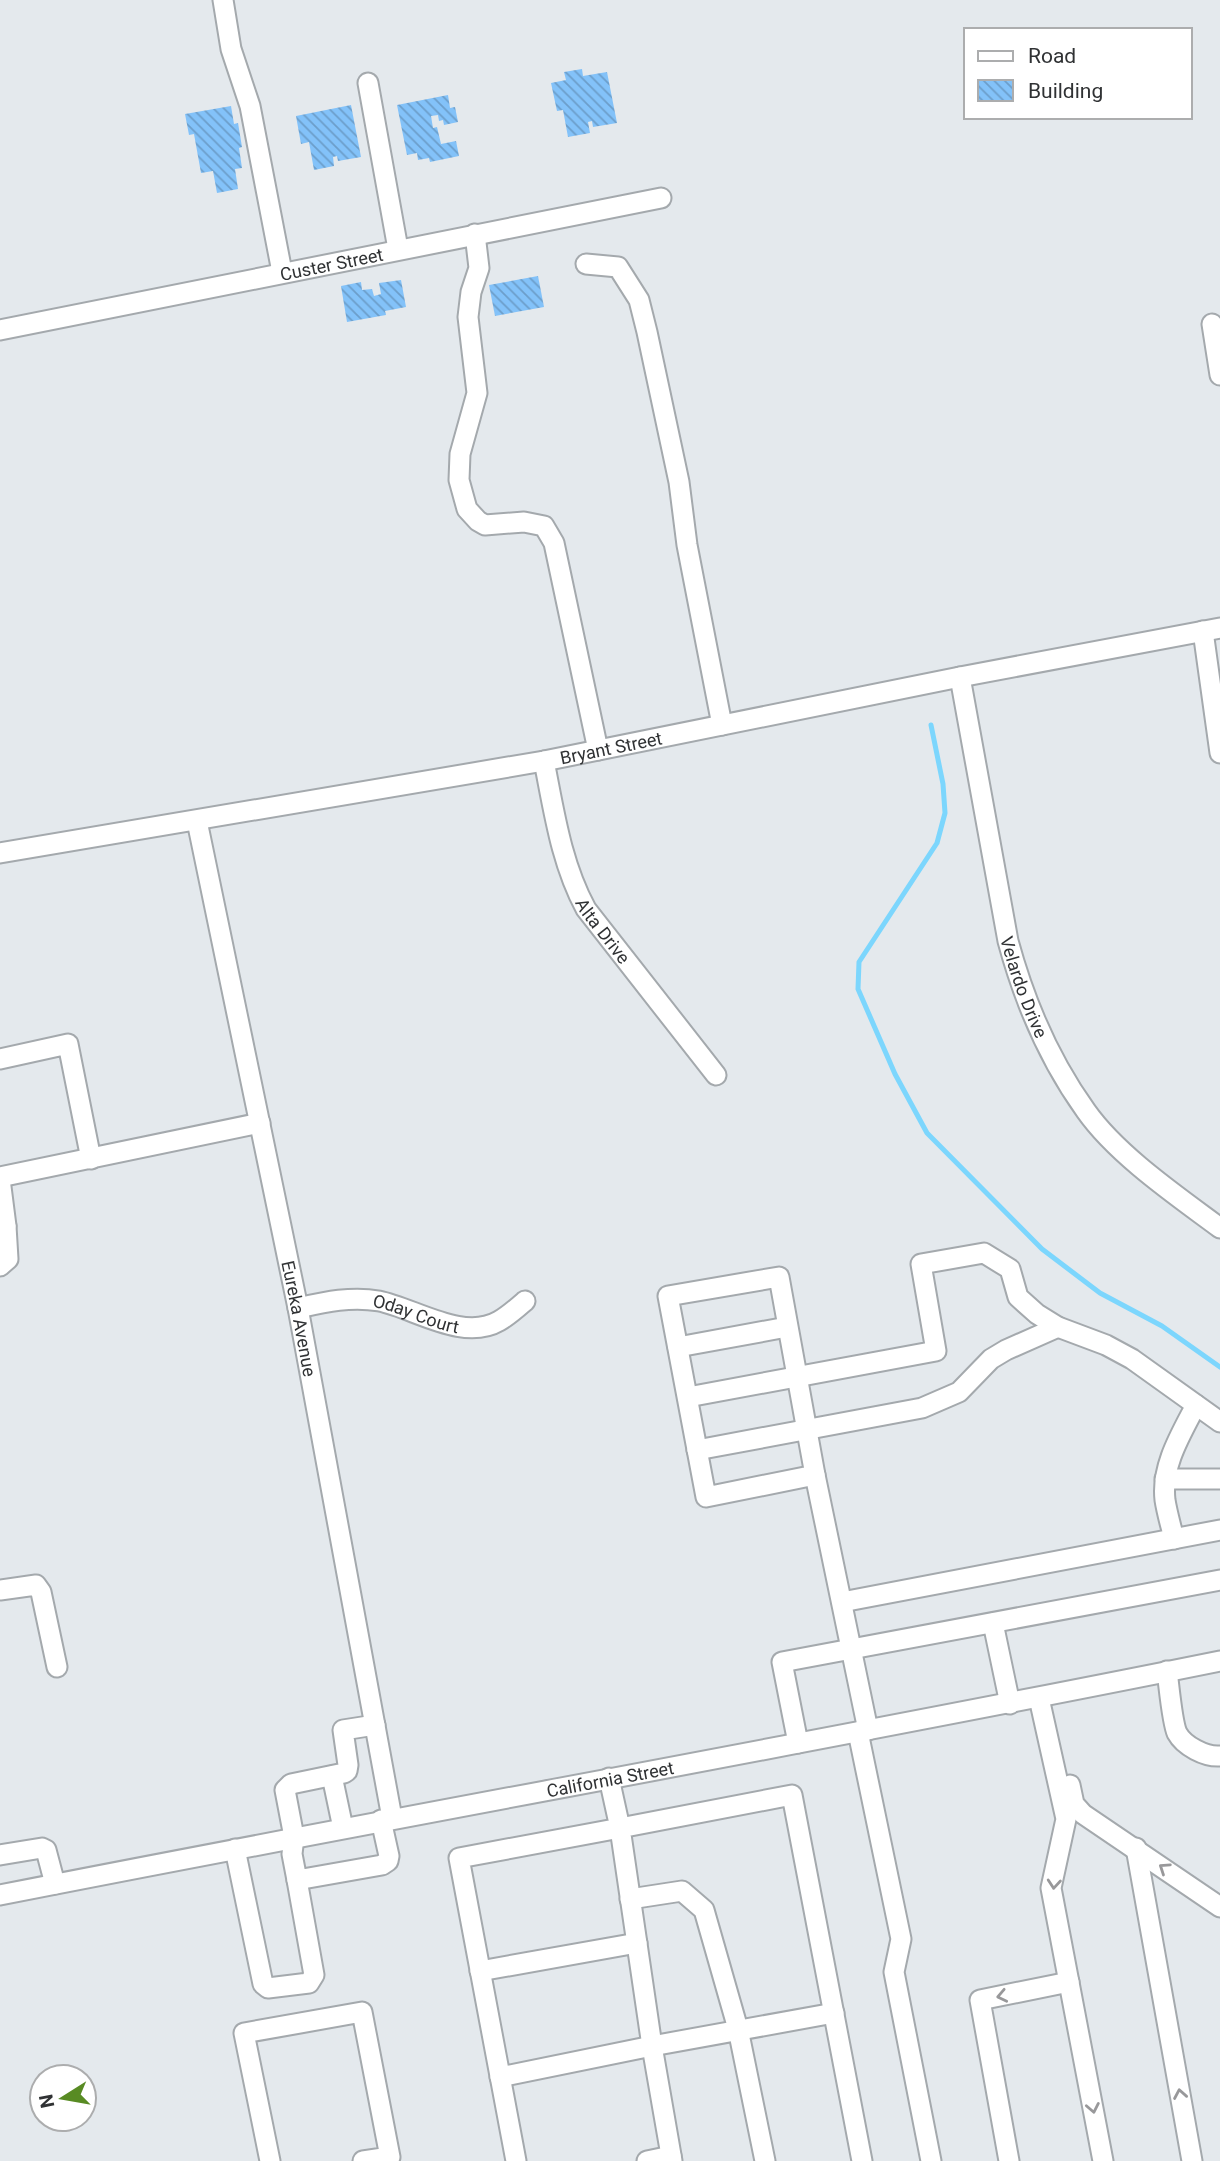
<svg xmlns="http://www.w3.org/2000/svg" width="1220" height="2161" font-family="Roboto,sans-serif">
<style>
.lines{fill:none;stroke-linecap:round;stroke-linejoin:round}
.stream{stroke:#7cd6fd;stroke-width:5}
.building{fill:url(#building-back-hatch)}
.minor-casing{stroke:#a4a9ad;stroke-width:23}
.minor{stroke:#fff;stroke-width:19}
.oneway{stroke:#98989a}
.labels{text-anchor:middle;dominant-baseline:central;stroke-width:5;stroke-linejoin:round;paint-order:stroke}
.street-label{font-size:18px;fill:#303234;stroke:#fff}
</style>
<defs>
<pattern id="building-back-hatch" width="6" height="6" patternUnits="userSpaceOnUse" patternTransform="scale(1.75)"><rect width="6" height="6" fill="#83c2f9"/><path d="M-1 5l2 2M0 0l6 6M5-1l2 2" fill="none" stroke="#6c9eca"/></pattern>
</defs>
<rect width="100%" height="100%" fill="#e4e9ed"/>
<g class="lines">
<path class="stream" d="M931,725L943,784L945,813L937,843L859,962L858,989L895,1074L927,1133L1042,1249L1100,1293L1162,1326L1220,1367"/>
</g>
<g class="building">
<path d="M582,69L583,76L607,72L617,123L593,127L592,121L588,122L590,133L568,137L563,110L557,111L551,83L566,80L564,72Z"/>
<path d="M448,95L450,108L455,107L458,122L444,125L443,120L439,121L438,115L431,116L433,128L437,127L441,144L456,141L459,156L430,162L429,158L418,160L417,153L407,155L397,105Z"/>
<path d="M351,105L361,157L338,161L337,156L333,157L334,166L314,170L309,142L301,144L296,116Z"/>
<path d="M231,106L234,124L238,123L242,147L239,148L242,168L235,169L238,189L217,193L213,171L201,173L194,134L189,135L185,114Z"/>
<path d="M538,276L544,307L495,316L489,285Z"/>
<path d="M401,280L406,307L385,311L386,315L347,322L341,286L361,282L362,290L372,289L374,296L381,294L379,283Z"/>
</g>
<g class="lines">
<defs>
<g id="minor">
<path d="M223,0L231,49L250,106L282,272"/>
<path d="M368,83L398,249"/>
<path d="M475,234L479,268L471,292L468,317L477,393L460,454L459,480L467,509L478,521L485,525L524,522L544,526L554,543L598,750"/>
<path d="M586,264L618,267L639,300L647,332L679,482L687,545L722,725"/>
<path d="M1212,324L1220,375"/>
<path id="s1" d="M0,330L661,198"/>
<path d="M1203,631L1220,753"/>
<path id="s2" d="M960,677L1008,941C1024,1000 1050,1061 1086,1111C1117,1155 1177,1196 1220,1228"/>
<path id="s3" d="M544,761C554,811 561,863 586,909L716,1075"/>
<path id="s4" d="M197,821L298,1308L392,1818"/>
<path id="s5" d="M0,853L544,761L960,677L1220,628"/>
<path d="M0,1059L68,1044L91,1159"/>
<path d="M0,1177L260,1123"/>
<path d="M0,1179L6,1226L0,1227"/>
<path d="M0,1266L8,1259L6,1226"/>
<path d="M779,1277L815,1475L706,1497L668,1296Z"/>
<path id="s6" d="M298,1308C325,1302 351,1296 379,1301C414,1308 463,1342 499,1321C508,1316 517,1308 525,1301"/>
<path d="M678,1347L787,1327"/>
<path d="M688,1397L936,1351L921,1264L984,1253L1010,1269L1018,1297L1037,1314L1058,1327L1106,1345L1132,1359L1220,1422"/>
<path d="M697,1450L922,1408L959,1392L991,1359L1006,1350L1058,1327"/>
<path d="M815,1475L868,1730"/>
<path d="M1165,1479H1220"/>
<path d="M1174,1539C1171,1526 1167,1513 1165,1500C1161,1466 1181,1434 1196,1405"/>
<path d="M0,1590L36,1585L41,1592L57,1667"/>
<path d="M842,1602L1220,1530"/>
<path d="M993,1623L1010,1704"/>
<path d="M1167,1671C1169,1685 1172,1722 1177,1733C1184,1746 1205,1757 1220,1756"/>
<path d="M1039,1698L1066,1819L1051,1888L1103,2161"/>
<path d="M375,1725L343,1730L348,1765L347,1771L344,1773L291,1784L285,1790L294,1837L292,1854L297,1880L382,1865L388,1861L389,1856L381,1820"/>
<path d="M858,1732L901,1939L894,1972L931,2161"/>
<path d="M798,1743L782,1662L1220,1580"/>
<path d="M332,1776L343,1828"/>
<path d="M1070,1785L1074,1804L1083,1814L1220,1907"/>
<path d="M1136,1848L1192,2161"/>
<path d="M235,1849L263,1984L268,1988L309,1983L314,1975L297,1880"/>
<path d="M0,1855L42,1848L46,1850L55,1884"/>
<path id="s7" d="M0,1895C406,1815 814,1743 1220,1661"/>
<path d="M630,1899L682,1891L704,1910L738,2029L765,2161"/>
<path d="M480,1971L637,1943"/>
<path d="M500,2077L652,2046L834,2013"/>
<path d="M270,2161L244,2033L362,2012L390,2157L363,2161"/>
<path d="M516,2161L459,1858L620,1828L609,1778"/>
<path d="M647,2161L671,2156"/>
<path d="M672,2161L652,2046L620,1828L792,1795L862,2161"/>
<path d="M1009,2161L980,2000L1069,1982"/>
</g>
</defs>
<use href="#minor" class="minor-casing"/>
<use href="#minor" class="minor"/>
</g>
<defs><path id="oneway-chevron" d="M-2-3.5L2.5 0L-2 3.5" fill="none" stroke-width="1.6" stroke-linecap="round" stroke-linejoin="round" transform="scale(1.75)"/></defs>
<g class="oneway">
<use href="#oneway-chevron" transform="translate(1164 1868) rotate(-146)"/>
<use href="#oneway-chevron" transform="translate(1054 1884) rotate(95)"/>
<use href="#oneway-chevron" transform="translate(1002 1996) rotate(168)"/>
<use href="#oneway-chevron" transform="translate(1180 2094) rotate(-100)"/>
<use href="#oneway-chevron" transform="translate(1093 2108) rotate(79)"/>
</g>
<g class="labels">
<g class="street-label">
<text stroke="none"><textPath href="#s1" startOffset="338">Custer Street</textPath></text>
<text stroke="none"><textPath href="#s5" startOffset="620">Bryant Street</textPath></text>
<text stroke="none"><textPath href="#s3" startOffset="182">Alta Drive</textPath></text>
<text stroke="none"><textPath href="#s2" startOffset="317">Velardo Drive</textPath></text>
<text stroke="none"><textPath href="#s6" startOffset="121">Oday Court</textPath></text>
<text stroke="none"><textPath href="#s4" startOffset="508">Eureka Avenue</textPath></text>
<text stroke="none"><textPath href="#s7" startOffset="621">California Street</textPath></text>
</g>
</g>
<rect x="964" y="28" width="228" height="91" fill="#ffffff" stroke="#acadae" stroke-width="2"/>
<rect x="978" y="51" width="35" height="10" fill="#ffffff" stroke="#acadae" stroke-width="2"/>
<text x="1028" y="63" font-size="21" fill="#303234">Road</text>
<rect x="978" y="80" width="35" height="21" fill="url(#building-back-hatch)" stroke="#acadae" stroke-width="2"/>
<text x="1028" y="98" font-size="21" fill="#303234">Building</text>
<g transform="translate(63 2098) rotate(259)"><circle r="33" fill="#ffffff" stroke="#acadae" stroke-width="2"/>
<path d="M0-5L12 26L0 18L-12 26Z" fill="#588b23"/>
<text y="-10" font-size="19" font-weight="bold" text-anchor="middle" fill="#303234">N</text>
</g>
</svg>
